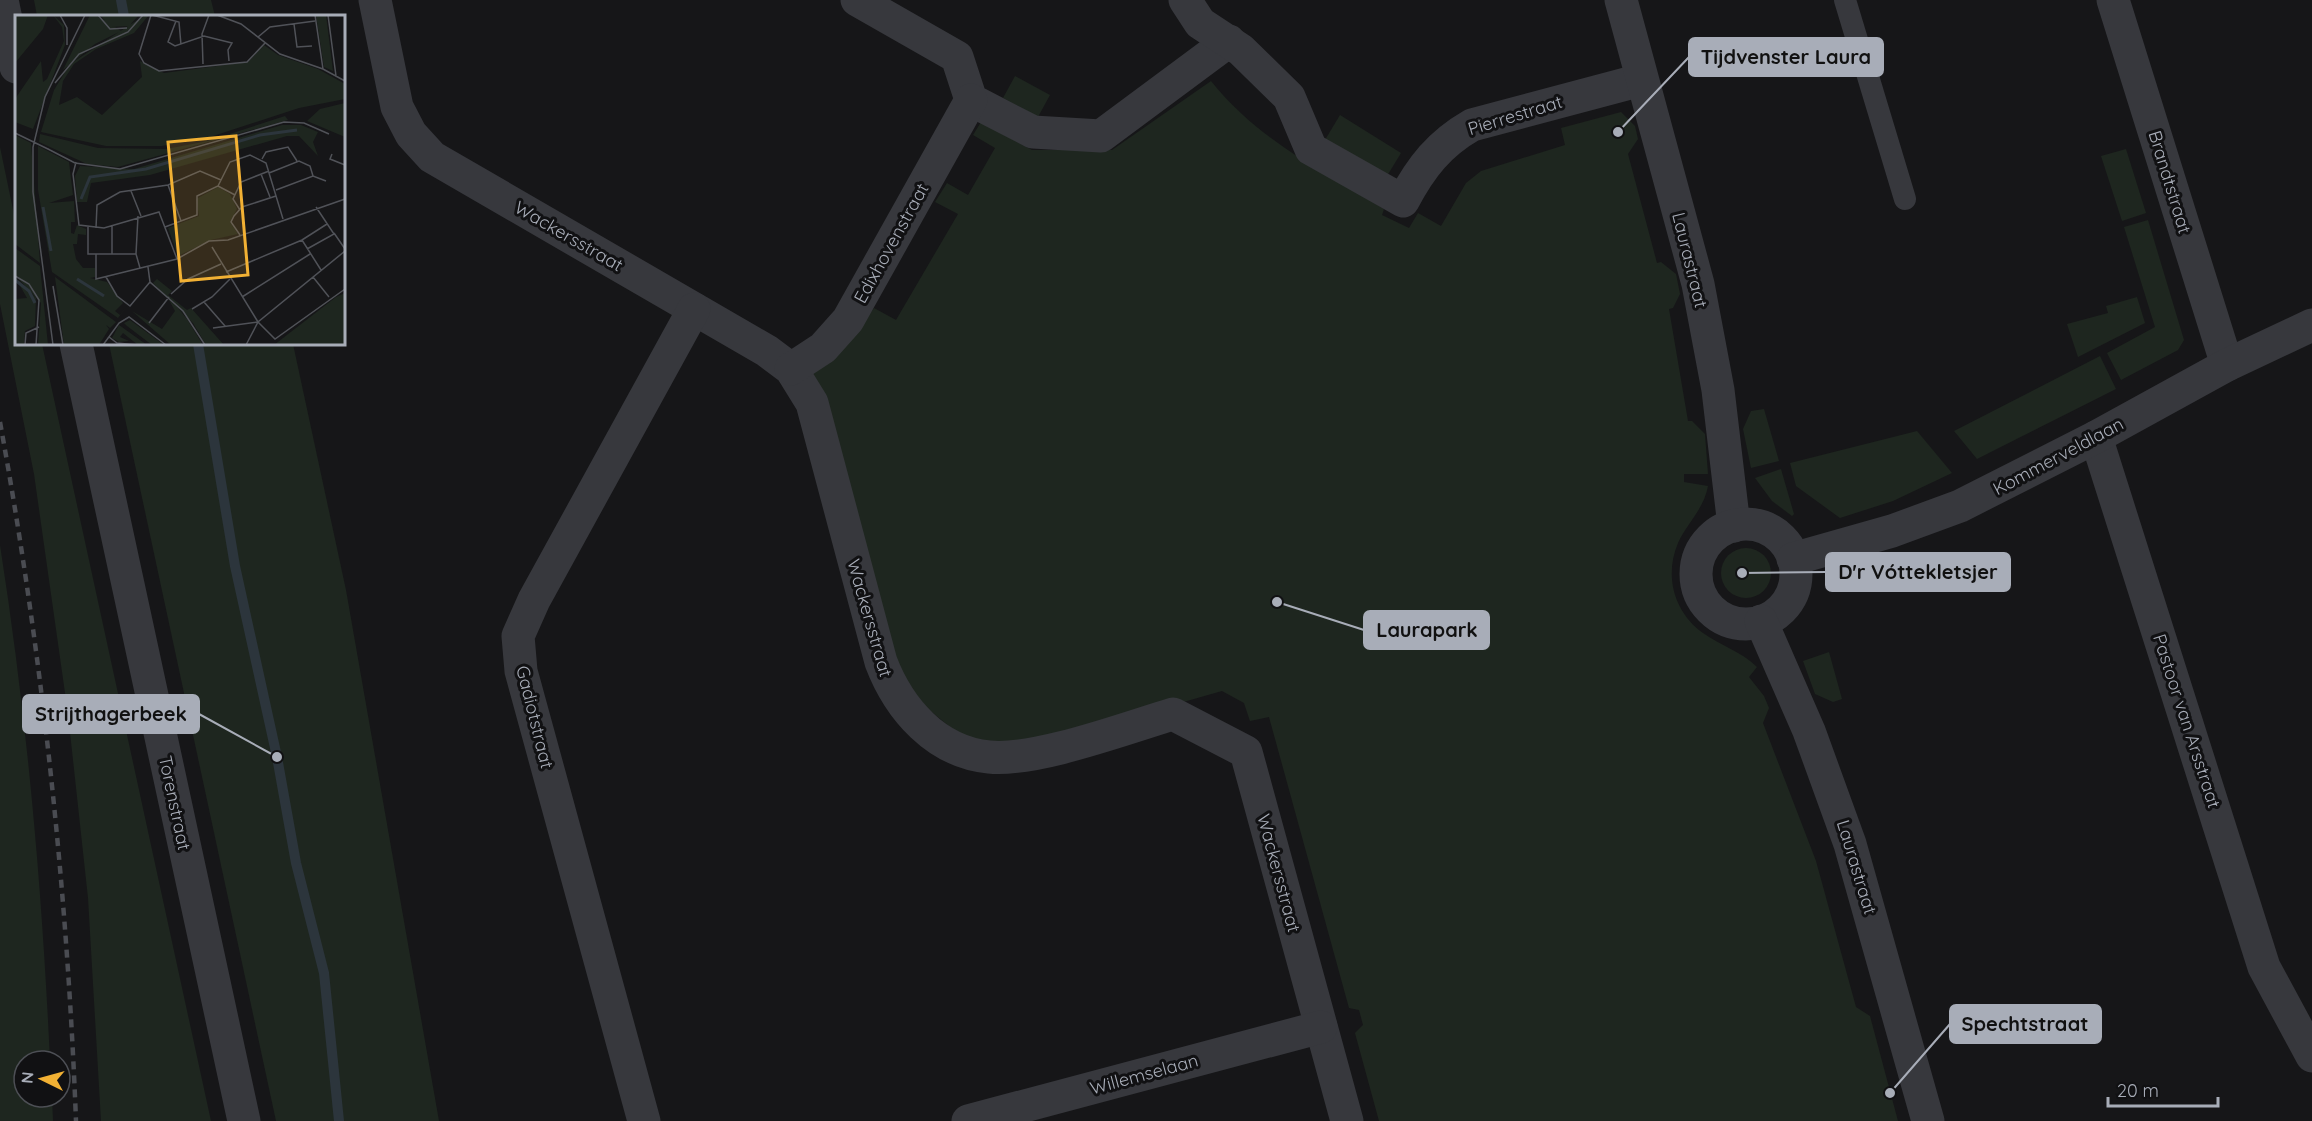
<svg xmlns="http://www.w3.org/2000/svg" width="2312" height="1121" font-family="Quicksand,sans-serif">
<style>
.green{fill:#1e261f}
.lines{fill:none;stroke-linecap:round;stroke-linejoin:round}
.stream{stroke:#2c353c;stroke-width:10}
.service{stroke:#37383d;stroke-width:22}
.minor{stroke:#37383d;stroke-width:33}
.tertiary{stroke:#37383d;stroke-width:33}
.rail{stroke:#4a4c52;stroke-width:4.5;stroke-dasharray:8 6;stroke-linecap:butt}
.labels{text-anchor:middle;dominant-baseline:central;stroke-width:6;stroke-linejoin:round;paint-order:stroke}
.street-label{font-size:18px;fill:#a8adb8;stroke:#111113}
.inset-river{fill:none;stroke:#2c353c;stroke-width:3}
.inset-road{fill:none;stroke:#505258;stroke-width:1.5}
.view{fill:#f2b134;fill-opacity:0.15;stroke:#f2b134;stroke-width:3}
.inset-edge{fill:none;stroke:#a8adb8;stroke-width:3}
.leader{fill:none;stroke:#a8adb8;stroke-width:2}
.callout-dot{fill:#a8adb8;stroke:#111113;stroke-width:2}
.callout{fill:#a8adb8;stroke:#a8adb8;stroke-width:2}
.callout-label{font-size:20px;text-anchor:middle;font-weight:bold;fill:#111}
</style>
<rect width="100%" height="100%" fill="#161618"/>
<g class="green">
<path d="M34,0H211L215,16H37Z"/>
<path d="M1015,76L1050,95L1038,117L1003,98Z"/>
<path d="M1211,81C1257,139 1322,171 1384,209L1382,215L1409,228L1418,213L1441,226L1466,183L1481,171L1565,145L1561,128L1621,112L1635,126L1638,139L1628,154L1657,263L1661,262L1676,274L1680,294L1673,308L1669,309L1688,421H1692L1705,434L1708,474H1684V482L1708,486C1704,509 1687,523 1678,543C1664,576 1674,612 1703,633C1721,646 1741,651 1757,667L1749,677L1764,696L1769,708L1763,723L1816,861L1856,1007L1870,1016L1898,1121H1379L1355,1033L1363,1025L1359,1010L1349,1008L1269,717L1250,721L1244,703L1222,691L1029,746L966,740L906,691L812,375L842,349L874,308L896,320L958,214L935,202L947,183L968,195L995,148L973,135L981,122L1032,150H1112Z"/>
<path d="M1340,115L1401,153L1387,176L1325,140Z"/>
<path d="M0,147L16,224V344H42L211,1121H101L88,898L68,714L34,474L0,304Z"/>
<path d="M2126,149L2146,213L2122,221L2101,156Z"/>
<path d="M2148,220L2184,340L2178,350L2121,380L2107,353L2155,327L2124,227Z"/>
<path d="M2137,297L2145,323L2078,357L2067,324L2108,313L2106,306Z"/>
<path d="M109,344H293L346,590L439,1121H276Z"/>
<path d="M2100,356L2116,389L1977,459L1954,431Z"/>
<path d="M1764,409L1779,461L1751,468L1743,429L1751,411Z"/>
<path d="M1917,431L1952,473L1893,501L1840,518L1796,486L1790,463Z"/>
<path d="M1781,469L1794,514L1792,516L1772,501L1755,478Z"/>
<path d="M0,545C27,718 42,886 50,1061H24V1097H52L53,1121H0Z"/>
<circle cx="1746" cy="573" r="25"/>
<path d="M1829,652L1842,699L1833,702L1815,694L1803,661Z"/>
</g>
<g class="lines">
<g class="stream">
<path d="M121,0L124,16"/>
<path d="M198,344L235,566L277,757L296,863L324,973L339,1121"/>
</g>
<path class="service" d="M1845,0L1905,199"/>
<g class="minor">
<path d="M375,0L397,107L411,134L432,157L767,351L791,369L812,403L881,662C899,709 936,752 989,757C1035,762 1126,728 1173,714L1246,752L1347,1121"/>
<path d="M857,0L957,57L971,100L1033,132L1101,136L1229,41"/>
<path d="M1185,0L1200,23L1241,50L1289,97L1311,149L1403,201C1421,167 1439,144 1472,125L1641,80"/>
<path d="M1621,0L1698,284L1718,390L1734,526"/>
<path d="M2113,0L2227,365"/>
<path d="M791,369L823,348L848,320L971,100"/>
<path d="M2096,437L2264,967L2312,1056"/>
<circle cx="1746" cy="574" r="50"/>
<path d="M1793,559L1892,531L1960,506L2096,437L2227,365L2312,325"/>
<path d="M1761,621L1809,731L1850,844L1928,1121"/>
<path d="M644,1121L521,671L518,636L534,600L694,309"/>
<path d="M968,1121L1321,1027"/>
</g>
<g class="tertiary">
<path d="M2,0L16,67"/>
<path d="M76,344L244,1121"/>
</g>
<path class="rail" d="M0,422C42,653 67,887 76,1121"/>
</g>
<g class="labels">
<g class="street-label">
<text transform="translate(1515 115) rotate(-17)">Pierrestraat</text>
<text transform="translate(2170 182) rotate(73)">Brandtstraat</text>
<text transform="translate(569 236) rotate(30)">Wackersstraat</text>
<text transform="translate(891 243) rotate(-61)">Edixhovenstraat</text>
<text transform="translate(1690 260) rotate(76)">Laurastraat</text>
<text transform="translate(2058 456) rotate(-28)">Kommerveldlaan</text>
<text transform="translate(870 618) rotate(74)">Wackersstraat</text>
<text transform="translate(535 717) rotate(76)">Gadiotstraat</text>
<text transform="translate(2187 721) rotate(72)">Pastoor van Arsstraat</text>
<text transform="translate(175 803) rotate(78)">Torenstraat</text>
<text transform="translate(1857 867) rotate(73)">Laurastraat</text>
<text transform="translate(1279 873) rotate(75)">Wackersstraat</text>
<text transform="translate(1144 1074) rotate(-15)">Willemselaan</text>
</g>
</g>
<g transform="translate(15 15)">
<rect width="330" height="330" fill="#161618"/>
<path d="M0,0H33L28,14L0,48ZM38,0L49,10L50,30L18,114L0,107V84L26,46L28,67L32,64L49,26L47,12ZM75,0H82L106,16L80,29L48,55ZM85,0H124L114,11L96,12ZM130,0H134L119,18L81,34L59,49L48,66L44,90L62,82L87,100L127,62L125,46L149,58L233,47L249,30L263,40L303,54L330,69V84L284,93L192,123L147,131H91L26,117L39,75L55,49ZM301,0H311L318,56L309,52ZM330,88V122L292,106L305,94ZM270,101L273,105L103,152L72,149L24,127L25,119L83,133L151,134L193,126ZM267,110H286L303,117L298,127L303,141L284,121H272L135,160L76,168L72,187H62L60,161L65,151L119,154ZM0,120L16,128L25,248L0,229ZM23,131L54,147L58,180L34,188L59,186L60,207H56V218L59,219L62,210L71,214V220L63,219L62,229H58L61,244L68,253H80V262L75,263L92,267L108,288L100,296L105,300L112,291L103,303L37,257L23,175ZM203,172L215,179L222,194L215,207L223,219L196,225L163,241L153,213L184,201L181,184ZM0,233L25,251L33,330H23L26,288L0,260ZM0,262L21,283L20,311L10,316L9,330H0V284L12,283ZM40,262L101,307L95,313L91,310L94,314L84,330H49ZM142,264L157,276L153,280L172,295L176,293L209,330H191L178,308L138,268ZM330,278V330H259L321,282ZM154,285L162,292L172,304L188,330H156L117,296L147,314L160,296ZM115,305L149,330H137L112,311L109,308ZM104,310L132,330H123L108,318L105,322L114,326L104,327L97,323Z" fill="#1e261f"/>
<path class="inset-river" d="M66,184L75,162L131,154L245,120L282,115M28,192L36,236M62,264L89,281M0,265L14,276L20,288"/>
<path class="inset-road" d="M45,0L52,13V30M83,0L95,14L112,13M136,0L124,39L129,48L144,56L232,47L250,28M137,0L164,7L166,30M202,0L226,9L265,39L308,54L330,66M300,0L308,54M313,0L321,61M161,6L153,27L160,31L189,21L217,28L213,35L214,46M279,9L282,32L297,31M243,22L255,12L300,6M188,49L187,19L194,0M40,68L64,39L113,17L128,0M0,118L35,135M33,134L60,148L105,154L269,107L289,108L314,119M317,139L315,144L330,150M247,144L251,137L273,132L282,146M61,147L58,159L64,210L89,213L144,197L162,244M254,158L284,146L295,151L298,161M246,159L255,182M153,170L166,206M203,171L220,180M261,175L298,161L311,166M116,176L126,201M225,195L218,184L226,167L254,156M123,201L121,239L125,253M97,211V239M73,212V239H121M150,212L182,200V181L203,171L215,147L235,140L251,148L268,204M81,213L82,190L105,177L153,170L185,156L206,165M319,218L330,234M225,220L216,207L219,201L227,192L261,181M287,225L306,255M197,232L243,307L260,324L330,274M292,234L319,219L301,192M81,239V264L162,244L194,226L213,225L330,184M133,252L135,267L168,296L190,330M211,257L287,225L312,209M0,261L14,269L24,285L21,330M91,262L102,281L115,291L135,267M298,262L314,282M38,271L48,330M156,279L173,264L206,249M227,282L295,239M189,287L210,311M177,294L197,282L215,264M134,308L154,282M198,313L243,307M94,322L102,328L122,330M10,330L11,318L24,312M38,330L18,177V132L30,82L70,0M88,330L104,308L114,302L151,330M231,330L243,307L330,236"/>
<path class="view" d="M221,121L233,260L166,266L153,127Z"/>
<rect width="330" height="330" class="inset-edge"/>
</g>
<path class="leader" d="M1618 132L1689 57M1742 573L1826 572M1277 602L1364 630M277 757L199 714M1890 1093L1950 1024"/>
<g class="callout-dot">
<circle cx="1618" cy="132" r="6"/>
<circle cx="1742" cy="573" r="6"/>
<circle cx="1277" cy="602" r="6"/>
<circle cx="277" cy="757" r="6"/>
<circle cx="1890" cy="1093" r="6"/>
</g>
<g class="callout">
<rect x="1689" y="38" width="194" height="38" rx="6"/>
<rect x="1826" y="553" width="184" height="38" rx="6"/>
<rect x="1364" y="611" width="125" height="38" rx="6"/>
<rect x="23" y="695" width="176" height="38" rx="6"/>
<rect x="1950" y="1005" width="151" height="38" rx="6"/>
</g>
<g class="callout-label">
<text x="1786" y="64">Tijdvenster Laura</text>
<text x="1918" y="579">D'r Vóttekletsjer</text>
<text x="1427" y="637">Laurapark</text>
<text x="111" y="721">Strijthagerbeek</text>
<text x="2025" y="1031">Spechtstraat</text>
</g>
<g transform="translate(42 1079) rotate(275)"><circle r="28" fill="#111113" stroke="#4d4f55" stroke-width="1.5"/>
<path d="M0-4.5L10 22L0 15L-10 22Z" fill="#f2b134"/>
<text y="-9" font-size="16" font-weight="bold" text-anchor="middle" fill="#a8adb8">N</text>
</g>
<path d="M2108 1097v9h110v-9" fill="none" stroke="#a8adb8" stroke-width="3"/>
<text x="2117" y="1097" font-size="18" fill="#a8adb8" stroke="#111113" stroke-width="4.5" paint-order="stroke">20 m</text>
</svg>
